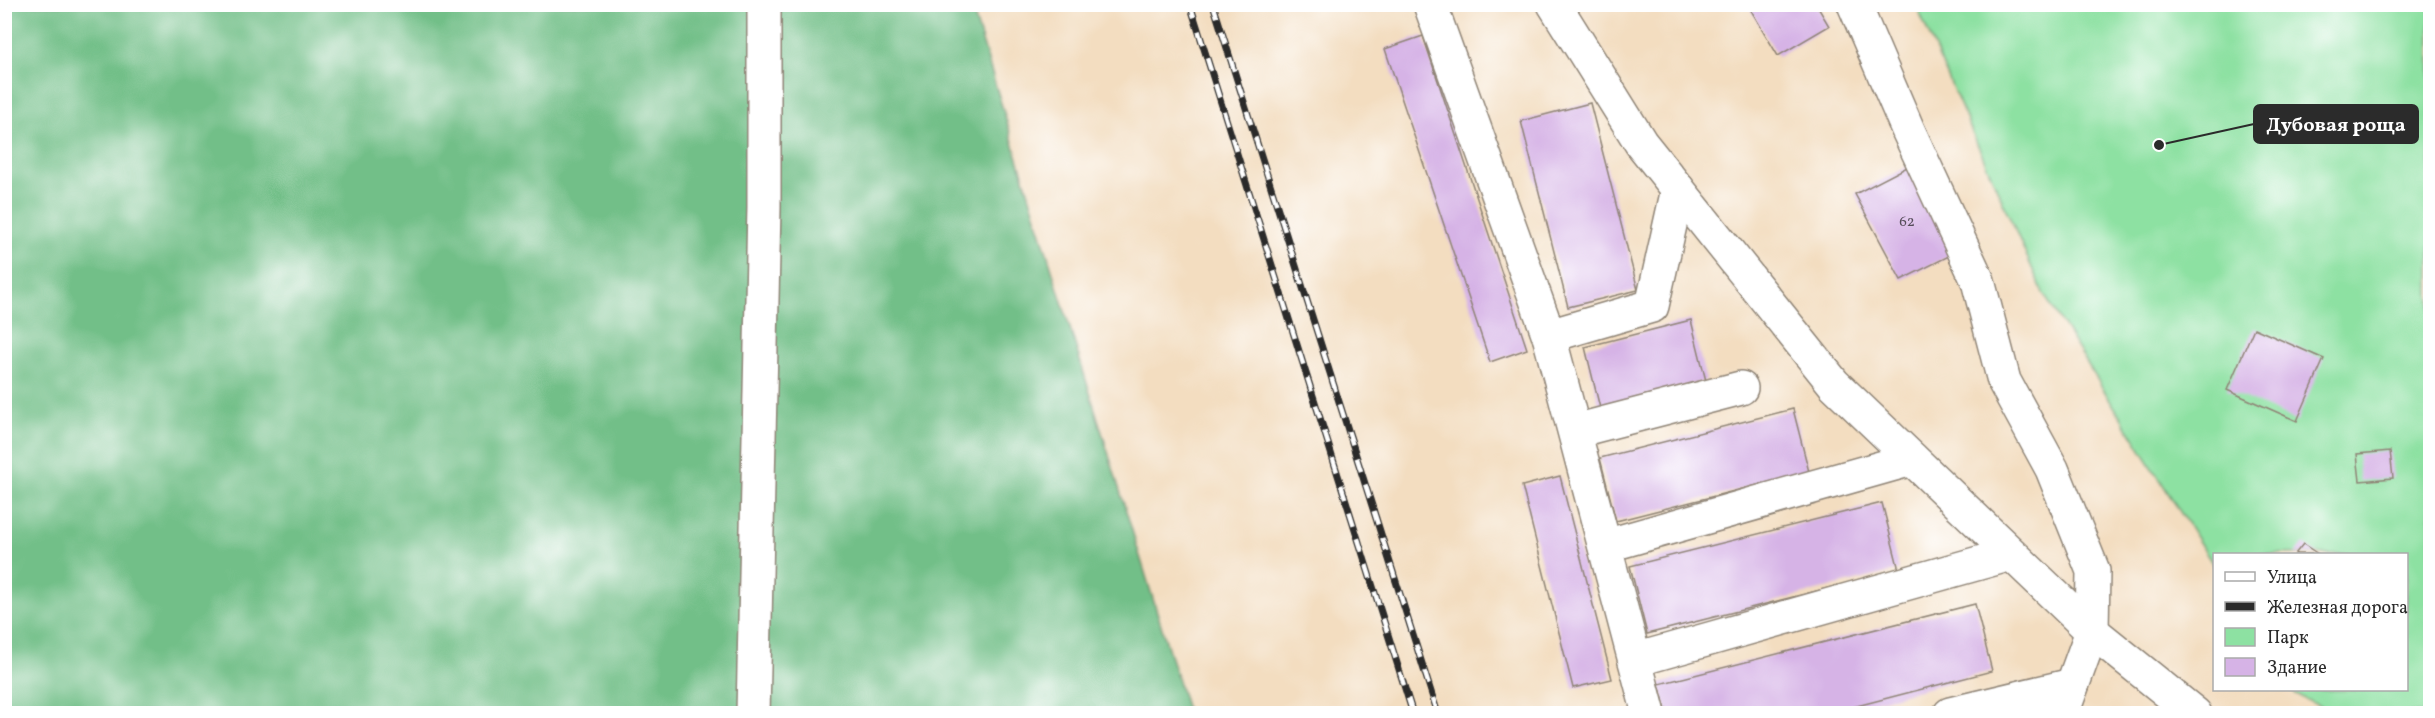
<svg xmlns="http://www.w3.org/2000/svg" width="2435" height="718" font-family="Vollkorn,serif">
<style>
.green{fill:#8de1a2;stroke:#5c8666;stroke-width:1.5}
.forest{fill:#72bf88;stroke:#4e755a;stroke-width:1.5}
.building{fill:#d6b3e6}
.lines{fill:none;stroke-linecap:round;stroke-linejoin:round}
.minor-casing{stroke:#8f8476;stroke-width:36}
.minor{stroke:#fff;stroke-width:33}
.rail-casing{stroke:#2b2b2b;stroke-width:7}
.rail{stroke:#fff;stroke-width:4.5;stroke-dasharray:14;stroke-linecap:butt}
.labels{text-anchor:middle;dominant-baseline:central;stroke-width:6;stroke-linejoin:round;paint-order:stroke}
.number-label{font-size:15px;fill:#564d5a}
.leader{fill:none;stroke:#2b2b2b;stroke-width:2}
.callout-dot{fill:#2b2b2b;stroke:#fff;stroke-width:2}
.callout{fill:#2b2b2b;stroke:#2b2b2b;stroke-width:2}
.callout-label{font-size:20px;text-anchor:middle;font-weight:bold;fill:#fff}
</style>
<rect width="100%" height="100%" fill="#fff"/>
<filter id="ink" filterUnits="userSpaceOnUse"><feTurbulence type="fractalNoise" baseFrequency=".0167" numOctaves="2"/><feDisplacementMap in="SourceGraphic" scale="12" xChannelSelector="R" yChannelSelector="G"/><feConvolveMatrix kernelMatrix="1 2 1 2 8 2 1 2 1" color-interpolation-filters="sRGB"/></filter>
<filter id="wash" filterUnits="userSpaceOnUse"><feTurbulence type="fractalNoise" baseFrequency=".008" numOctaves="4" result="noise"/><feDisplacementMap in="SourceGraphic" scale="24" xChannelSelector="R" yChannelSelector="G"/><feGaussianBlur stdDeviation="1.35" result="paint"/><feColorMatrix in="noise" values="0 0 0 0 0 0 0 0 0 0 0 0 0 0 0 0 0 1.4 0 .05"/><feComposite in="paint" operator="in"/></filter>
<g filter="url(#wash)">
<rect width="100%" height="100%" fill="#f3ddc0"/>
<path class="green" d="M1916,5H2430V713H2334L2296,695L2292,690H2406V554H2214V566L2043,293Z"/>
<path class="forest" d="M4,5H971L1188,713H5Z"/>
<g id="blocks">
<g class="building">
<path d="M1754,4H1816L1829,26L1778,56L1749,7Z"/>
<path d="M1423,36L1527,349L1490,362L1385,49Z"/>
<path d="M1590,103L1638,290L1568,307L1521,121Z"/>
<path d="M1913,164L1959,251L1901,280L1855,194Z"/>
<path d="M1691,320L1706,381L1600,408L1585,347Z"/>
<path d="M2254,328L2324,359L2297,421L2227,390Z"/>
<path d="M1793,409L1809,472L1616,521L1600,458Z"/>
<path d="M2390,451L2393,478L2360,481L2357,454Z"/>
<path d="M1560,476L1612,679L1573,688L1522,486Z"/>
<path d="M1882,503L1899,570L1647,634L1630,566Z"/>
<path d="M2303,544L2318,554H2295Z"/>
<path d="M1975,604L1992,671L1826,714H1667L1659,684Z"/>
</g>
</g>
</g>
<g filter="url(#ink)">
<use href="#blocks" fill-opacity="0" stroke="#8f8476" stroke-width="1.5"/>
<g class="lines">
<defs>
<g id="minor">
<path d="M1430,4L1549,336L1649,714"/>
<path d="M1554,4L1641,143L1834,384L2092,631L2195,714"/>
<path d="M1854,4L1908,130L1978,281L2004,381L2052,469L2093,571L2092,631L2062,714"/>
<path d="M1549,336L1652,306L1678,189"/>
<path d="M1575,431L1741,388"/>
<path d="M1605,546L1912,459"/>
<path d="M1635,660L2011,554"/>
<path d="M753,714L764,207V4"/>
<path d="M1950,714L2072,685"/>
</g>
</defs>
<use href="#minor" class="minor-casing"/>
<use href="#minor" class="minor"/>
<defs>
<g id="rail">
<path d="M1190,4L1413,714"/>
<path d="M1213,4L1438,714"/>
</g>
</defs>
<use href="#rail" class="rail-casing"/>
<use href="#rail" class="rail"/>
</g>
</g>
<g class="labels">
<g class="number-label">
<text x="1907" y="222">62</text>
</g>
</g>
<path class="leader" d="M2159 145L2254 124"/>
<circle class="callout-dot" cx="2159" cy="145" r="6"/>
<rect class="callout" x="2254" y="105" width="164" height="38" rx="6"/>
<g class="callout-label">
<text x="2336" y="131">Дубовая роща</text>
</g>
<rect width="2435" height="718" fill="none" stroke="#fff" stroke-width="24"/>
<rect x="2213" y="553" width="195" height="138" fill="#ffffff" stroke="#aaaaaa" stroke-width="1.5"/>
<rect x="2225" y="572" width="30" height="9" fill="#ffffff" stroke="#aaaaaa" stroke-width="1.5"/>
<text x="2267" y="583" font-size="18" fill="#2b2b2b">Улица</text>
<rect x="2225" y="602" width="30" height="9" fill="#2b2b2b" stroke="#aaaaaa" stroke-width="1.5"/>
<text x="2267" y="613" font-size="18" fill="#2b2b2b">Железная дорога</text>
<rect x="2225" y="628" width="30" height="18" fill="#8de1a2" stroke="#aaaaaa" stroke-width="1.5"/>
<text x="2267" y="643" font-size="18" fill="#2b2b2b">Парк</text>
<rect x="2225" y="658" width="30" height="18" fill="#d6b3e6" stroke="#aaaaaa" stroke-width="1.5"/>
<text x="2267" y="673" font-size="18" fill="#2b2b2b">Здание</text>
</svg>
